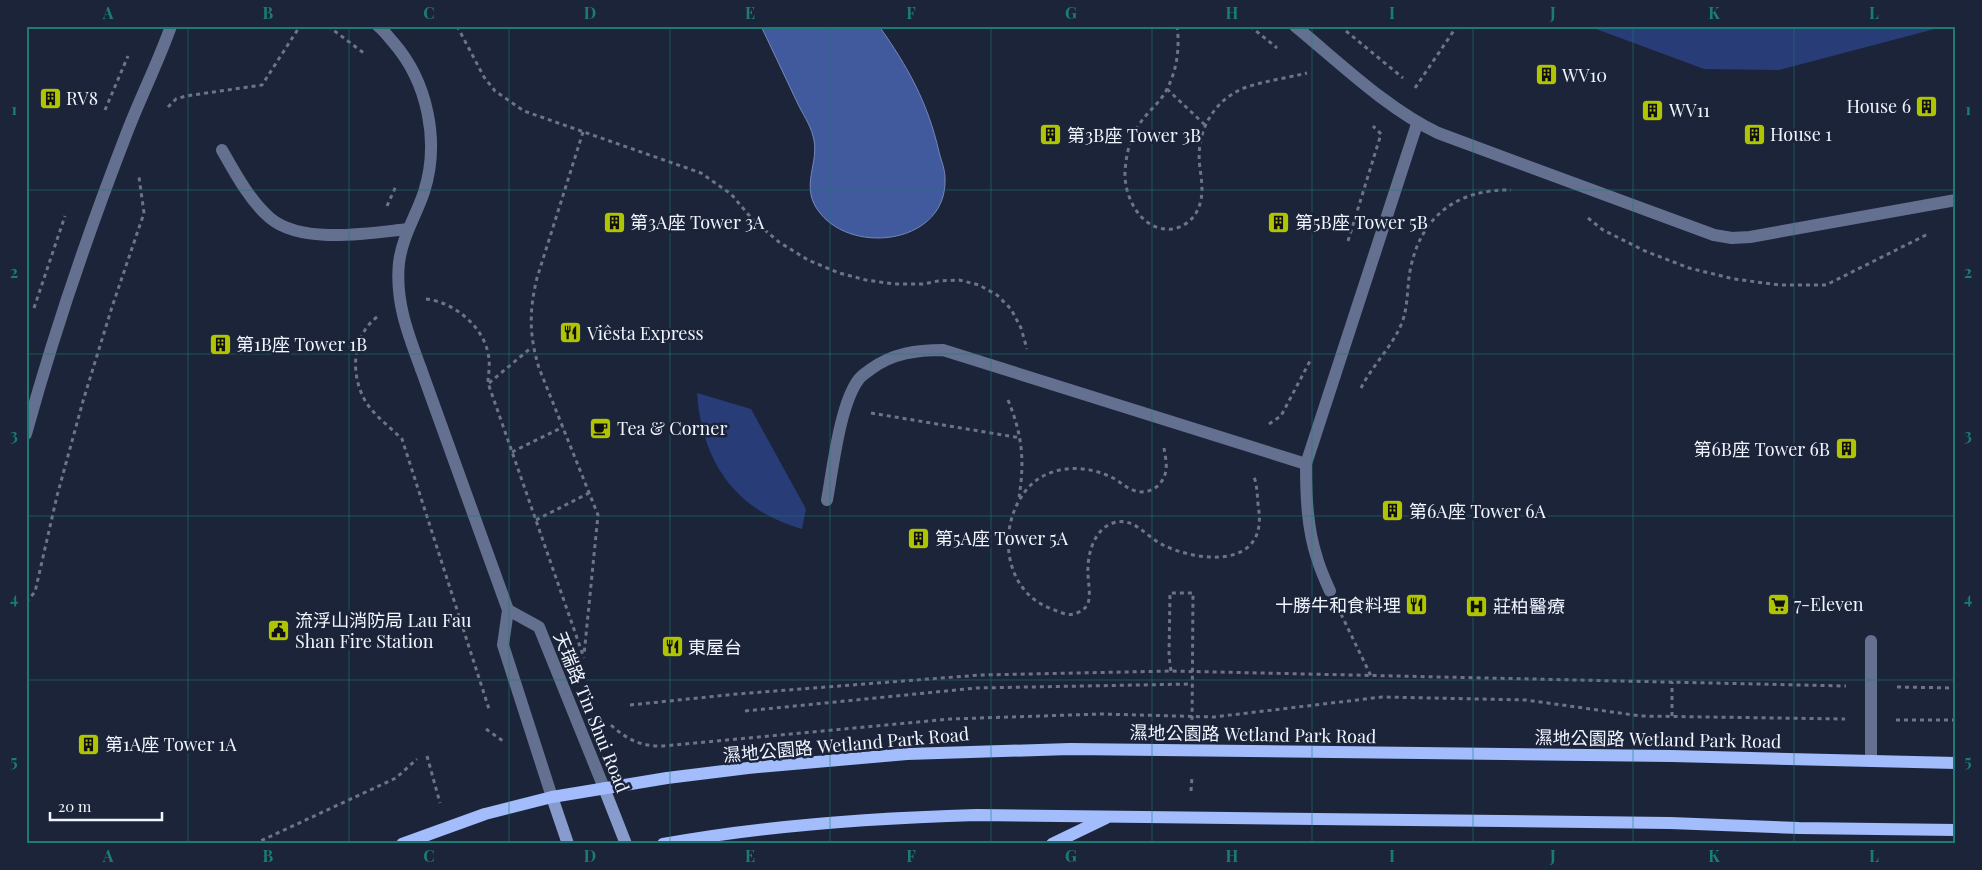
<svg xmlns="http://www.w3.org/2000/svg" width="1982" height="870" font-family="'Playfair Display','Noto Sans TC',serif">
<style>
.green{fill:#283c77}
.water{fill:#415a9d;stroke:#7688ba}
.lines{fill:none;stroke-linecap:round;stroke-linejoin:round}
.path{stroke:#6e7485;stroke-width:3;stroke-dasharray:4 4;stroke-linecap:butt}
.lane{stroke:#64708f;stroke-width:12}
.street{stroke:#64708f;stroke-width:12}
.secondary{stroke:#879bcc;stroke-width:12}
.primary{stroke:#a2bcfc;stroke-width:12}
.grid{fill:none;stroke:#1a7c75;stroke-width:1;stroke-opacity:0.55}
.labels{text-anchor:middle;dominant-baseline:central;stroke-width:5;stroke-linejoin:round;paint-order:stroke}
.poi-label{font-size:18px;fill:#f1f5fe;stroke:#1c243a;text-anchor:start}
.street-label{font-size:18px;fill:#f1f5fe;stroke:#1c243a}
.neatline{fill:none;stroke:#1a7c75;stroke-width:2}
.grid-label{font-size:16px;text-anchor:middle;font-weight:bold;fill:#1a7c75}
</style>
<rect width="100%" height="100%" fill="#1c243a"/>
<g class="green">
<path d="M1588,26H1946L1779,70L1704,69Z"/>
<path d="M697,393L751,409L806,509L802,529C734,510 702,461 697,393Z"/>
</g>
<path class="water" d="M761,26H879C908,67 928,103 939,152C941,160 945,169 945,178C948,243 854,256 820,213C798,186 821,163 813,136C810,124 802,113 797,102C785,77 773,51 761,26Z"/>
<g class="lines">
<g class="path">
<path d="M328,26L365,54"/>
<path d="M457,26L484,77L495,91L524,111L701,173L731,194L753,220L779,242L808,260L839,273L866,280L894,284H923L938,281L959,280L979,285L997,295L1011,309L1021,328L1027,349"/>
<path d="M1177,26C1180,47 1177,70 1167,89C1161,101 1151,109 1143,119C1131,134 1126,153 1125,172C1124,198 1142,232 1172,229C1180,228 1189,223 1194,216C1205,201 1202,184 1200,168C1195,134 1212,101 1244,88C1264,81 1287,78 1307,73"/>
<path d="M1250,26L1277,48"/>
<path d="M1346,31L1403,78"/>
<path d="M1415,88L1457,26"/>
<path d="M1167,89L1205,125"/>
<path d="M168,107L176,99L186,96L262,85L300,26"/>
<path d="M105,110L128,56"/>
<path d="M583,132L537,278C529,311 529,335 539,368L598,515L584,655"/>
<path d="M387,206L396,186"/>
<path d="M1588,218L1603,230L1645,251L1689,268L1734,279L1780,285H1826L1928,234"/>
<path d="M1348,241L1381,134L1373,126"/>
<path d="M426,299C455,302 487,329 489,360C490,367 488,376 488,383L584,658"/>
<path d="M34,308L65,216"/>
<path d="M377,317C349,338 350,384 371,409C380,420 392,429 402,439L489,709"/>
<path d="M489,383L532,347"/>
<path d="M1361,388C1373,364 1394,345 1403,320C1408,304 1407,288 1410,271C1420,217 1456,189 1511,190"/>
<path d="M1008,400C1022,434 1025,460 1019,497"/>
<path d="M871,413L1021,438"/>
<path d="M1269,424L1281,416L1310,361"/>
<path d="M1164,448C1165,455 1167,463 1166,470C1164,485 1150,495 1136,491C1127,489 1121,482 1113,478C1086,464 1048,464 1027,489C996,526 1003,592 1052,609C1060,612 1069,617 1077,613C1082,611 1086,608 1088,603C1091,595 1088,582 1088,573C1087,555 1094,529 1113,523C1134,516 1146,537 1163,545C1198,562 1265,569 1259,512C1257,501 1258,484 1253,475"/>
<path d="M512,452L563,427"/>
<path d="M536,520L589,493"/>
<path d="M26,602L35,592L57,496L83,401L112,307L144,213L139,177"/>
<path d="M1341,614L1371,676"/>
<path d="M1171,671L1169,656L1170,593H1193L1192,726"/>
<path d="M1897,687L1956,688"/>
<path d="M630,705L737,694L980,675L1171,671L1846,686"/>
<path d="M745,711L976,688L1192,684"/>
<path d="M1672,716V682"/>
<path d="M1896,720H1956"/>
<path d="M611,725C626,739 642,747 663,746L950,719L1101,714L1214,717L1382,697L1526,700L1641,716L1845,719"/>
<path d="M486,729L503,741L506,740"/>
<path d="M427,756L440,803"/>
<path d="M1191,791L1192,777"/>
<path d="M254,844L396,778L417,759"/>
</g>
<g class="lane">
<path d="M378,26C384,30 388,37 393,42C428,82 440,142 424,192C416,216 402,237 399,263C395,301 408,334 421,369"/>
<path d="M1295,26C1339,62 1387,109 1438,133L1714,235L1732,238L1750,237L1956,200"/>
<path d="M222,150C235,173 250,201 270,218C302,245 370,233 408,229"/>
<path d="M26,434C54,332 88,233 126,135C140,98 158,63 171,26"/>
<path d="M827,500C833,468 840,403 859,379C862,375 867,372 871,369C893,353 917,350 943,350L1306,464"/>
<path d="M1330,591C1325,580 1320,569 1317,558C1307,528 1306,495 1306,464L1417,124"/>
<path d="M1871,761V641"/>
</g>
<g class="street">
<path d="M421,369L508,610L503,645L552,797"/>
<path d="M508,610L539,627L604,788"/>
</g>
<g class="secondary">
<path d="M604,788L626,844"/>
<path d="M552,797L568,844"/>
</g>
<g class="primary">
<path d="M402,844L485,814L552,797L667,778L748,768L907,754L1070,749L1671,756L1956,763"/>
<path d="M663,844C767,825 872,818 977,815L1670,823L1799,828L1956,830"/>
<path d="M1052,844L1106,818"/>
</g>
</g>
<path class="grid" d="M188,26V844M349,26V844M509,26V844M670,26V844M830,26V844M991,26V844M1152,26V844M1312,26V844M1473,26V844M1633,26V844M1794,26V844M26,190H1956M26,354H1956M26,516H1956M26,680H1956"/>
<defs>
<symbol id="building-square" viewBox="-11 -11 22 22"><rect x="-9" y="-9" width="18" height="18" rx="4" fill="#b0c501" stroke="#1c243a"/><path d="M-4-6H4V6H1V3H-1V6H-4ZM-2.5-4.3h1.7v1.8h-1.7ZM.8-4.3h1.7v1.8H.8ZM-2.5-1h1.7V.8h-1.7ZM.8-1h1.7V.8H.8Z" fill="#111"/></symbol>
<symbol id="restaurant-square" viewBox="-11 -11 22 22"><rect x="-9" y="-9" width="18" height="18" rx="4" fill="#b0c501" stroke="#1c243a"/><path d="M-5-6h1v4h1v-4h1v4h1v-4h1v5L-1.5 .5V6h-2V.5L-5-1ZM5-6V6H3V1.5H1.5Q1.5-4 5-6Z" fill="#111"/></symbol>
<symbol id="cafe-square" viewBox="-11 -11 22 22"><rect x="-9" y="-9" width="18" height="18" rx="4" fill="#b0c501" stroke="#1c243a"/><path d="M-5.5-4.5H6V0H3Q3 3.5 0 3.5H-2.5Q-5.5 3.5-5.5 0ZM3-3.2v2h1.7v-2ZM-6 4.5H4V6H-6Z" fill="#111"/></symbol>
<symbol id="supermarket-square" viewBox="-11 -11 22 22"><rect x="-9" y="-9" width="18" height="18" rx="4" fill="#b0c501" stroke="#1c243a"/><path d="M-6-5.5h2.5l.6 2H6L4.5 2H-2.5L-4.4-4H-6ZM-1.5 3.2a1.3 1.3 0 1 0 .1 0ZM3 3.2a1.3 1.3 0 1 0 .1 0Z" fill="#111"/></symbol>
<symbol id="hospital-square" viewBox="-11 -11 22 22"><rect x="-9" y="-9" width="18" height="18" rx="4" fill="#b0c501" stroke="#1c243a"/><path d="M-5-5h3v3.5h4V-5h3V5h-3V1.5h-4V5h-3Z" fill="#111"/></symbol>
<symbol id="civic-square" viewBox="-11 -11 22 22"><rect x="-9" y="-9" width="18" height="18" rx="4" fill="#b0c501" stroke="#1c243a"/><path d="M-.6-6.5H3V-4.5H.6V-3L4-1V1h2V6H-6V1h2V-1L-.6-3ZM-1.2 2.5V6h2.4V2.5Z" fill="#111"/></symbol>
</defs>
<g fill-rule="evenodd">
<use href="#building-square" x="1534" y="62" width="25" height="25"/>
<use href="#building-square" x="38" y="86" width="25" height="25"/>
<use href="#building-square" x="1914" y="94" width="25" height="25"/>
<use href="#building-square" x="1640" y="98" width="25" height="25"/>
<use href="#building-square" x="1742" y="122" width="25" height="25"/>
<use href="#building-square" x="1038" y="122" width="25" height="25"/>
<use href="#building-square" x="602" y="210" width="25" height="25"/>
<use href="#building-square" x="1266" y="210" width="25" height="25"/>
<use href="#restaurant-square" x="558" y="320" width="25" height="25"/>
<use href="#building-square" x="208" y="332" width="25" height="25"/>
<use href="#cafe-square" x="588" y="416" width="25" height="25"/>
<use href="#building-square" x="1834" y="436" width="25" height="25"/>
<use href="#building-square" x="1380" y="498" width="25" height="25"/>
<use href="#building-square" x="906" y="526" width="25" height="25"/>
<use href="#supermarket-square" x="1766" y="592" width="25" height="25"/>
<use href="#restaurant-square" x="1404" y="592" width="25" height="25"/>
<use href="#hospital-square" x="1464" y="594" width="25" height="25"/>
<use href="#civic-square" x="266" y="618" width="25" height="25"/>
<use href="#restaurant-square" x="660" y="634" width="25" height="25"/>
<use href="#building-square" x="76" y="732" width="25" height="25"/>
</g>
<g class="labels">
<g class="poi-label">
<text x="1562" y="75">WV10</text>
<text x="66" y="98">RV8</text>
<text x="1911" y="106" text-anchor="end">House 6</text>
<text x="1669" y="110">WV11</text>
<text x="1770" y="134">House 1</text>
<text x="1067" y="135">第3B座 Tower 3B</text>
<text x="630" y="222">第3A座 Tower 3A</text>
<text x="1295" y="222">第5B座 Tower 5B</text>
<text x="587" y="333">Viêsta Express</text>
<text x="236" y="344">第1B座 Tower 1B</text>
<text x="617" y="428">Tea &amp; Corner</text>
<text x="1830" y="449" text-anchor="end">第6B座 Tower 6B</text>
<text x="1409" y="511">第6A座 Tower 6A</text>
<text x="935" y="538">第5A座 Tower 5A</text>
<text x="1794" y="604">7-Eleven</text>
<text x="1401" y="605" text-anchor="end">十勝牛和食料理</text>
<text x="1493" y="606">莊柏醫療</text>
<text x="295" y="620">流浮山消防局 Lau Fau<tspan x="295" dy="21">Shan Fire Station</tspan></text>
<text x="688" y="647">東屋台</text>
<text x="105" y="744">第1A座 Tower 1A</text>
</g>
<g class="street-label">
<text transform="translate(592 712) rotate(68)">天瑞路 Tin Shui Road</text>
<text transform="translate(1253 734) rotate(1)">濕地公園路 Wetland Park Road</text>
<text transform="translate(1658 739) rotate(1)">濕地公園路 Wetland Park Road</text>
<text transform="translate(846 744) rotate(-5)">濕地公園路 Wetland Park Road</text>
</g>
</g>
<rect width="1982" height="870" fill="none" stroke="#1c243a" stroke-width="55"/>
<path d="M50 812v8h112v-8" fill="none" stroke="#f1f5fe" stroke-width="2.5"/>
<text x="58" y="812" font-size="15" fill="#f1f5fe" stroke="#1c243a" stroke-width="4" paint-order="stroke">20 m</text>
<rect x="28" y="28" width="1926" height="814" class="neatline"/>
<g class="grid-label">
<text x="108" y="19">A</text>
<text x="268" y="19">B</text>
<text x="429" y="19">C</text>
<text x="590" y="19">D</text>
<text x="750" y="19">E</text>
<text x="911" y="19">F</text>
<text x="1071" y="19">G</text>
<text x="1232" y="19">H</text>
<text x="1392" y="19">I</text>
<text x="1553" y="19">J</text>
<text x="1714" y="19">K</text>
<text x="1874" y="19">L</text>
<text x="14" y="115">1</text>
<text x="1968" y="115">1</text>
<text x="14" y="278">2</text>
<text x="1968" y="278">2</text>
<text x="14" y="441">3</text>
<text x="1968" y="441">3</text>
<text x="14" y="604">4</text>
<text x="1968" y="604">4</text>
<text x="14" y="767">5</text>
<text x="1968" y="767">5</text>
<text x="108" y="862">A</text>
<text x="268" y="862">B</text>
<text x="429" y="862">C</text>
<text x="590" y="862">D</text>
<text x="750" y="862">E</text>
<text x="911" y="862">F</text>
<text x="1071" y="862">G</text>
<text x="1232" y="862">H</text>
<text x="1392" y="862">I</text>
<text x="1553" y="862">J</text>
<text x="1714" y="862">K</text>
<text x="1874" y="862">L</text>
</g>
</svg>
